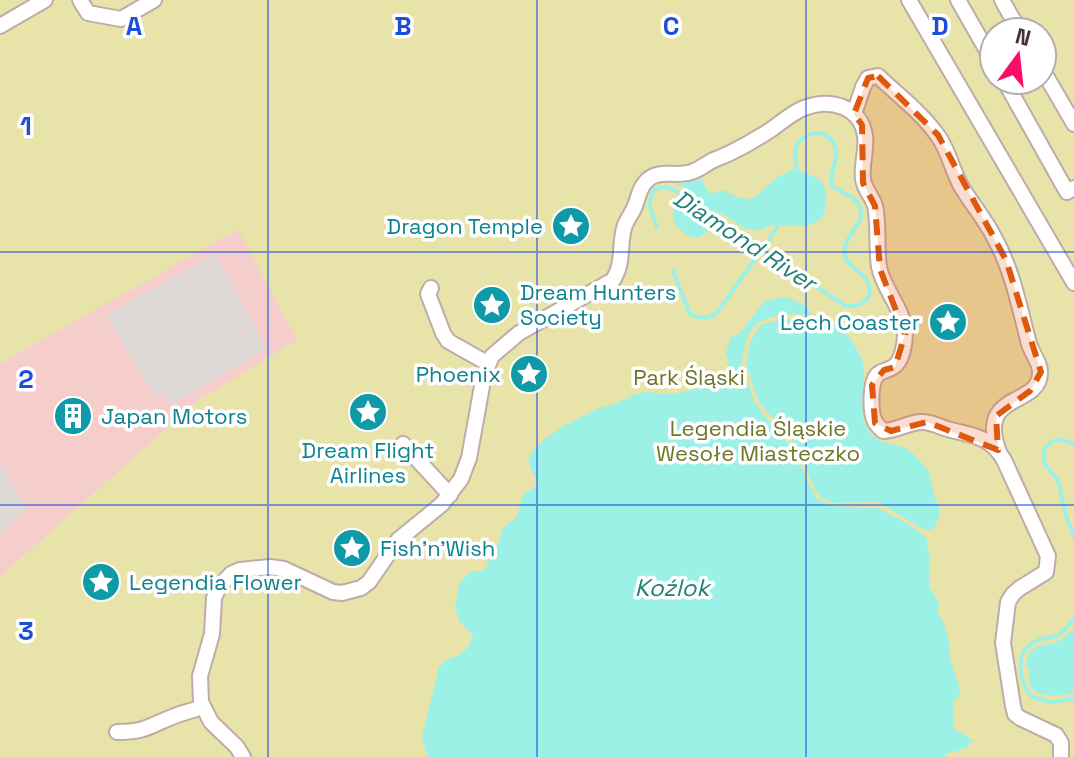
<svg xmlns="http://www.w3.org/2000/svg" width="1074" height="757" font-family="'Space Grotesk',sans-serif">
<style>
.commercial{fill:#f5cecc}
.green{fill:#e8e3a9;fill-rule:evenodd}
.parking{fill:#dfd9d8}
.water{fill:#9cf1e7}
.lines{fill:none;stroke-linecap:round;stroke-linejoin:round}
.stream{stroke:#9cf1e7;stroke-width:4}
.street-casing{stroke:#c0aba8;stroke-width:18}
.street{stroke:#fff;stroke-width:14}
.marked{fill:#e0570e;fill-opacity:0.2;stroke:#e0570e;stroke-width:6;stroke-dasharray:16 10;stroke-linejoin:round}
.grid{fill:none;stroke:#1d4ed8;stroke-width:2;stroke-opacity:0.55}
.labels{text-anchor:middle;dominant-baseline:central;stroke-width:7;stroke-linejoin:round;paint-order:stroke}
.culture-label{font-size:22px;fill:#0d838f;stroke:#fff;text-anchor:start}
.park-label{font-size:22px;fill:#6f7626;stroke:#fff}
.water-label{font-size:24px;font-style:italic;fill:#228176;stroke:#fff}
.grid-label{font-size:26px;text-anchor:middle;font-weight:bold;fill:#1d4ed8;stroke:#fff;stroke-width:7;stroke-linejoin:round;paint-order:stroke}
</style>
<rect width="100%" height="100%" fill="#f2e5e2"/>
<path class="commercial" d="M238,229L298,341L200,399L0,577V363Z"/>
<path class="green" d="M0,0H1074V757H0V577L200,399L297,340L238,230L0,363ZM994,32H1042V80H994Z"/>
<g class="parking">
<path d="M215,254L267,348L171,405L163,392L155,396L106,315Z"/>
<path d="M0,463L28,509L0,535Z"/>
</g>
<g class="water">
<path d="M792,169C814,176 829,177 826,205C825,212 824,217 818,221C805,230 788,224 774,225C768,226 763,230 756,230C738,230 732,216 717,212L709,220L710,224L706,233L698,238C683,236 668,223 675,206C677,200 683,195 686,189L676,184L698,180L700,177L710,194L723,190C754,206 752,199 775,179C780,175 787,173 792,169Z"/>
<path d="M787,297L804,305L813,316L798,314L778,315L759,322L750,331L746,341L741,365L752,394L754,402L779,434L794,449L805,476L817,499L832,506L877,508L903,521L926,537L929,554V586L939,602L938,613L944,624L949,641L950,659L961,693L953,702L954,729L973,740L967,748L945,754V757H428L422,737L439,667C451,652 465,662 473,635L459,621L455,606L460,581L472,571H480L487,567L488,559L496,551L503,528L517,517L523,495L537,485L536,478L528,463L530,455L543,440L562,427L599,408L615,404L631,396L645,392L674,394L704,387L714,378L725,372L729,360L725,355L731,337L739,334L765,301Z"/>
<path d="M796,319C823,321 839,318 854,345C858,351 863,359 864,367C866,387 856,414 870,433C878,444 892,443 903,447C912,451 924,464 929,473C932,478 931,485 933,491C939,509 945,512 932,530H924L878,502L833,503L820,496L815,489L796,445L759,402L746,365L750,342L761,325L779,320Z"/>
<path d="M1074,629V694C1049,696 1025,701 1029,667L1026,666C1028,642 1042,648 1058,641C1064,638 1069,633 1074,629Z"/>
</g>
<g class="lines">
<g class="stream">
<path d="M709,214L844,305C858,309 875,300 868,283C863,270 848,269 845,255C840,233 876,222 854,199C848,193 839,192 832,186C828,170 842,158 833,142C824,127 802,133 796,147C793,155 797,166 798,173"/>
<path d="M657,227C654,219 649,209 650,201C654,178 674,189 686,197"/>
<path d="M765,246L779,224"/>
<path d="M673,271L690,314C699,319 707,319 716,314L758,255"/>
<path d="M1074,445C1061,435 1041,440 1044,460C1045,469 1054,473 1058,481C1060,484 1060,490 1061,494C1064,508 1068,524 1074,537"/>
<path d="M1074,618C1070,623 1066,630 1061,633C1053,639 1044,637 1036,641C1013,651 1019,682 1032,697L1050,702L1074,699"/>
</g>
<defs>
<g id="street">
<path d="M80,0L88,13L121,19L154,0"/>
<path d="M909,0L1074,283"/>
<path d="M958,0L994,63"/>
<path d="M1002,0L1020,32"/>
<path d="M0,26L45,0"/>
<path d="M1042,69L1074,124"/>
<path d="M1004,80L1067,192L1074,188"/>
<path d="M854,114L863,87L868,78L878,76C898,95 922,113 938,136C949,151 952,170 961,186C971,203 985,219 994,237C1012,269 1019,305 1028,340C1030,352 1041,362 1040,374C1038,407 978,392 998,449"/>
<path d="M431,288L428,294L443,333L448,341L487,363"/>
<path d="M403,444L450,495"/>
<path d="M117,732C145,732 147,727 172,717C181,713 192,711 202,707"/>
<path d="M243,757L237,747L211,722L201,702L200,676L212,634L214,598L219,587L231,574L240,570L270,567L284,569L333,592L342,593L361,588L369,582L398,540L442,504L461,479L469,458L484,375L492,356L519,333L613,280C624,263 619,247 624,228C626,220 632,214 635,206C638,199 639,190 644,184C657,166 678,179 694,171C702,168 708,162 716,159C735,152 751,142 769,131C781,123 791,113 804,108C830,98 861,106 865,136C867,151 861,164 863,179C864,189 872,196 875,206C879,222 876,248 879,267C883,289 905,311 905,334C905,344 902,362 893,367C887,371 882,370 877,375C870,383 870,412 875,422C876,424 881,429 883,431C896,431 907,423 920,422C929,421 936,425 944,428C970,436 989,434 1004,460L1048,556L1046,572L1020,588L1013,594L1008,602L1003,643L1013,706L1015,714L1020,718L1056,735L1061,743V757"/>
</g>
</defs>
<use href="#street" class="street-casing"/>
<use href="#street" class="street"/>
</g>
<path class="marked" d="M878,76L938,135L1006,260L1041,372L1030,391L996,416L998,450L927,422L891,431L875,423L872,385L884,370L895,367L905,334L880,269L875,206L863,183L862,125L854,114L868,78Z"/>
<path class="grid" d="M268,0V757M537,0V757M806,0V757M0,252H1074M0,505H1074"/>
<defs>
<symbol id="sight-disc" viewBox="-11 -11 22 22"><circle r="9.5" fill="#0f9aa8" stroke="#fff"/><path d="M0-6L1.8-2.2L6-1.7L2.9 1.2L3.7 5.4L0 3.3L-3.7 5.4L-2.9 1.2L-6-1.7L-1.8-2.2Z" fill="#fff"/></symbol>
<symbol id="building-disc" viewBox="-11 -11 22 22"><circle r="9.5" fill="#0f9aa8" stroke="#fff"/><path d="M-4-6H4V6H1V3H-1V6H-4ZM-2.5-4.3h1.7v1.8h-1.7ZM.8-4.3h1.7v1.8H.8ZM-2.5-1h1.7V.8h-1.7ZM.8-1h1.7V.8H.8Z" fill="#fff"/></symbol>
</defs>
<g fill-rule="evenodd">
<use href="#sight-disc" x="549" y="204" width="44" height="44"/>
<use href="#sight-disc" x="470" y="283" width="44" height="44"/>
<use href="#sight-disc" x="926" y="300" width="44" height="44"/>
<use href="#sight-disc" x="507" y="352" width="44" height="44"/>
<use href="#sight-disc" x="346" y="390" width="44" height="44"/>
<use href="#building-disc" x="51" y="394" width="44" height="44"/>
<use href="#sight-disc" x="330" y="526" width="44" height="44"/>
<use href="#sight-disc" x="79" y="560" width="44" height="44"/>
</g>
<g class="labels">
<g class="culture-label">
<text x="543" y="226" text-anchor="end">Dragon Temple</text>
<text x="520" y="292">Dream Hunters<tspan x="520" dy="25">Society</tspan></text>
<text x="920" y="322" text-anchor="end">Lech Coaster</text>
<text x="501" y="374" text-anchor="end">Phoenix</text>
<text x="101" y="416">Japan Motors</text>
<text x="368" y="450" text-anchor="middle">Dream Flight<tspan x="368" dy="25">Airlines</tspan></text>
<text x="380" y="548">Fish'n'Wish</text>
<text x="129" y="582">Legendia Flower</text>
</g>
<g class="park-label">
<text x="689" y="377">Park Śląski</text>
<text x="758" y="428">Legendia Śląskie<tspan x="758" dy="25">Wesołe Miasteczko</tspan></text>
</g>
<g class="water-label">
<text transform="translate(745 240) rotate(33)">Diamond River</text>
<text x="672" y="587">Koźlok</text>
</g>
</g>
<g class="grid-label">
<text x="134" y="35">A</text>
<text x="403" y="35">B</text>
<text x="671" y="35">C</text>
<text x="940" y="35">D</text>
<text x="26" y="135">1</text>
<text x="26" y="388">2</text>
<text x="26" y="640">3</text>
</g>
<g transform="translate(1018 56) rotate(15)"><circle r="38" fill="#ffffff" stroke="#b4aead" stroke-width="2"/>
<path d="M0-6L14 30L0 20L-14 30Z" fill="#ff0c69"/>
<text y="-12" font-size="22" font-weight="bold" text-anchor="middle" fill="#433433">N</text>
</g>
</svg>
